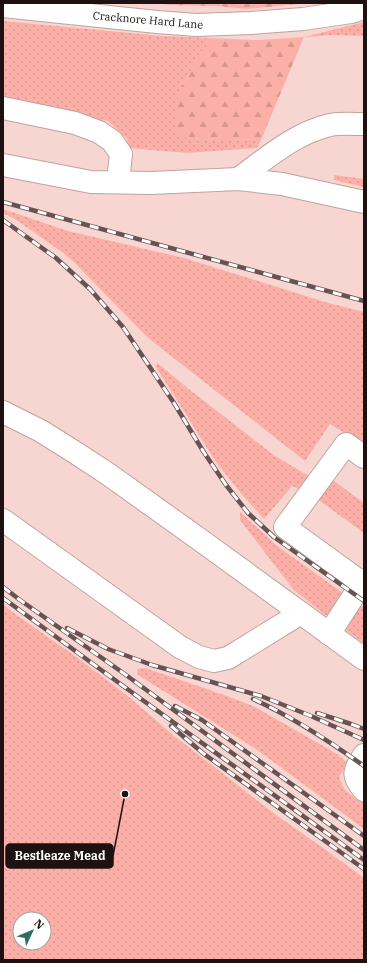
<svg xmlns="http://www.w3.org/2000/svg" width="367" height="963" font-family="'IBM Plex Serif',serif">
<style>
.grass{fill:url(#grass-dots);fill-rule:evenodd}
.forest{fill:url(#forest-firs)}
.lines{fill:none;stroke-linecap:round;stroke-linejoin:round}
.minor-casing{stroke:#c2a29e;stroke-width:24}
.minor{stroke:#fff;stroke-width:22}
.rail-casing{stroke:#675452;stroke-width:4.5}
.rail{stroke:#fff;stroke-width:3;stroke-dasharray:9;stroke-linecap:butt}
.labels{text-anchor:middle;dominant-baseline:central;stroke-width:4;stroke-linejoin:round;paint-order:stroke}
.street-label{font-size:11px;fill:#1d1211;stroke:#fff}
.leader{fill:none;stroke:#1d1211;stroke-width:1.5}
.callout-dot{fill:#1d1211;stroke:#fff;stroke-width:1.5}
.callout{fill:#1d1211;stroke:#1d1211;stroke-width:1.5}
.callout-label{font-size:12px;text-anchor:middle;font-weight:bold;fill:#fff}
</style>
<defs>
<pattern id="grass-dots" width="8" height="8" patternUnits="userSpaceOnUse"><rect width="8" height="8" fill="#fcafa7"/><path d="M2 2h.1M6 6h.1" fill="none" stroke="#d8968f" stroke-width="1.8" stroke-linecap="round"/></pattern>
<pattern id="forest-firs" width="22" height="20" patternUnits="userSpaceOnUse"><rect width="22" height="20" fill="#fcafa7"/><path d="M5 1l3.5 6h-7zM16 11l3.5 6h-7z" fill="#d8968f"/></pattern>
</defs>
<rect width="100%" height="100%" fill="#f7d5d1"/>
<g class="grass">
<path d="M3,21L162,36L209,38L184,83V138L261,140L257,148L187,153L128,148L127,139L108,121L3,100Z"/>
<path d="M364,22V36L332,35L304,37Z"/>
<path d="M334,175L364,179V187L334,180Z"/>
<path d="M3,209L68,231L184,258L325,302L364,312V445L330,424L305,461L147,337L74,262L62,252L15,219L3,213Z"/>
<path d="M157,363L161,366L190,390L275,456L314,479L306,492L292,486L264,519L244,497L216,462L156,367Z"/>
<path d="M330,478L364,503V533L317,499Z"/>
<path d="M240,512L276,545L347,596L334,615H325L293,589L240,520Z"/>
<path d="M355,602L364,608V643L347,631L344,625Z"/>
<path d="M3,604L11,611L79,659L129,697L173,735L272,812L330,853L364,878V960H3ZM20,919H44V943H20Z"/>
<path d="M145,668L157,672L227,696L253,706L339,755L346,762L344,769L339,777L344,789L356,799L364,803V829L256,749L138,675L137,669Z"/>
</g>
<g class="forest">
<path d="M152,3H309L245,9L219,6L170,5Z"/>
<path d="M304,37L261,140L184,138L176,129L175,106L184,83L209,38L259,40Z"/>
</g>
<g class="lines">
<defs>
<g id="minor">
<path d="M3,6L157,22L196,25L251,23L303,19L351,12L364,8"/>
<path d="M3,108L75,123L99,132L112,141L121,154L118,182"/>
<path d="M3,165L91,182L151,183L238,179L282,184L364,202"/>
<path d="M238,179C267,158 295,133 330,125C340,123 354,124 364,124"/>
<path d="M3,412L41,431L76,453L108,474L199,539L364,659"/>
<path d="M3,520L180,647L199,657L214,661L228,658L301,613"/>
<path d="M362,583L285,527L346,444L364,457"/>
<path d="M329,634L364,580"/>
<path d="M364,755C354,771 351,775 364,790"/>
</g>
</defs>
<use href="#minor" class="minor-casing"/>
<use href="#minor" class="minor"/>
<defs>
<g id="rail">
<path d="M3,202L364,301"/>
<path d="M3,220L56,258L90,289L123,327L174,403L203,451L226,485L248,513L274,537L364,601"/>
<path d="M3,587L20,600L126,675L364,850"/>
<path d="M3,598L119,683L364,860"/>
<path d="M67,628L108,649L152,665L261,696L311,716L364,740"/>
<path d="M253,699C293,717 329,741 364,766"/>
<path d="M175,706L202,720L364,836"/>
<path d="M317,713L351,724L364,729"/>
<path d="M171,726L204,754L364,869"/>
</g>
</defs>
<use href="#rail" class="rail-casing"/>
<use href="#rail" class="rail"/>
</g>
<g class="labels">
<g class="street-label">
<text transform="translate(148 20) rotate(5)">Cracknore Hard Lane</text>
</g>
</g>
<path class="leader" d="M125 794L113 856"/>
<circle class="callout-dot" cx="125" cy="794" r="4"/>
<rect class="callout" x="6" y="844" width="107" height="24" rx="4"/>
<g class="callout-label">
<text x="60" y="860">Bestleaze Mead</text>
</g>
<rect width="367" height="963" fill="none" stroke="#1d1211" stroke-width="8"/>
<g transform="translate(32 931) rotate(46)"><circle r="19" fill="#ffffff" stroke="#a5a0a0"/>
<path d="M0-3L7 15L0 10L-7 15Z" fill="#2d7062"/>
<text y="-6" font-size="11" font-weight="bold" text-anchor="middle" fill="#1d1211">N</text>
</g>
</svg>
